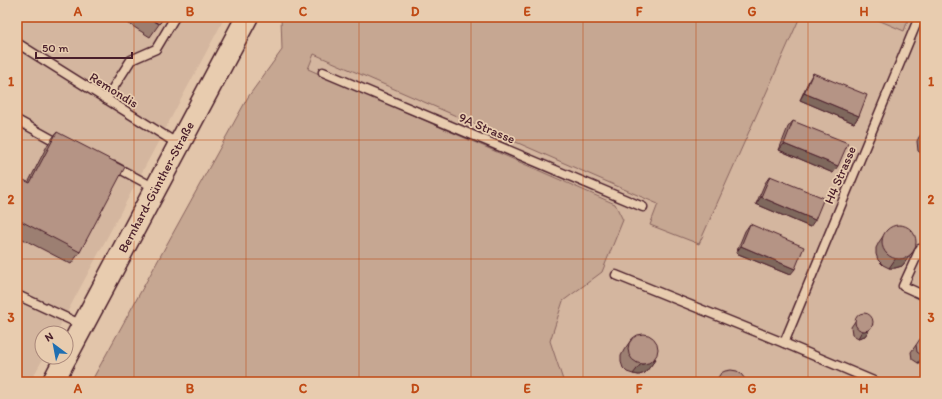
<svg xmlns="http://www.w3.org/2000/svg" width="942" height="399" font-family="Itim,sans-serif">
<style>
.built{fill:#d4b69f}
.green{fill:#c6a792;stroke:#88635e}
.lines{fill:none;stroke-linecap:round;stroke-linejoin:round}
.lane-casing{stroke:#4a1f2b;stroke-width:11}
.secondary-casing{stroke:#4a1f2b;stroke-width:24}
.lane{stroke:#e8ccaf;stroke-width:8}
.secondary{stroke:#e8ccaf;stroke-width:21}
.wall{fill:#9c7f72;stroke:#4a1f2b}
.shaded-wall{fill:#7f685d;stroke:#4a1f2b}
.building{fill:#b59485;stroke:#4a1f2b}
.grid{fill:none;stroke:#c04a14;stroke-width:1;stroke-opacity:0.55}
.labels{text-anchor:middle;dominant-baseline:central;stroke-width:3.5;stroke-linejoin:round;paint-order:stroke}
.street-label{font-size:13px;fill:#4a1f2b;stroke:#e8ccaf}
.neatline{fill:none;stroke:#c04a14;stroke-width:1.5}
.grid-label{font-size:13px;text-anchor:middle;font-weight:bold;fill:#c04a14}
</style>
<rect width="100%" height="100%" fill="#e2c5aa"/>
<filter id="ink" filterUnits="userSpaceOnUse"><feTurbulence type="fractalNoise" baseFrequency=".025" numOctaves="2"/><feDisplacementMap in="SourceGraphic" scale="8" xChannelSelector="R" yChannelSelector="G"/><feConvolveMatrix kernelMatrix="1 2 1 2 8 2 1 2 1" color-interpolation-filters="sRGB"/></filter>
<g filter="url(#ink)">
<g class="built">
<path d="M17,17H225L56,333H42V357H44L30,382H17Z"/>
<path d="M305,17H925V382H91L248,97Z"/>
</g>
<g class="green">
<path d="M281,17H800L699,244L650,225L658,204L314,54L308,69L615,204L623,220L602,272L563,301L550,341L563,380V382H91L248,97L282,50Z"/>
<path d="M871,17H909L904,31Z"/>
</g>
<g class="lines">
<defs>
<g id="lane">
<path d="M17,43L178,144"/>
<path d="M323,72L643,207"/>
<path d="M106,99L131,60L156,49L175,17"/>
<path d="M17,120L55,141H61"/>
<path d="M114,166L155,188"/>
<path d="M920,249L903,286L925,296"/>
<path d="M616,275L784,343L876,382"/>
<path d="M17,295L82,325"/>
<path d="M784,343L919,17"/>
</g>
<g id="secondary">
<path d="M66,357L247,17"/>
<path d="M53,382L66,357"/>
</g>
</defs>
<use href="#lane" class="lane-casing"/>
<use href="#secondary" class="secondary-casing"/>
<use href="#lane" class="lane"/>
<use href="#secondary" class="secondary"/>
</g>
<g class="wall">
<path d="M118,17H164L150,37Z"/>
<path d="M813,73L859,116L854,123L800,100L809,80Z"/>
<path d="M793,121L833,173L779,150L788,127Z"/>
<path d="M925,129V156L918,151L917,141L919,137Z"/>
<path d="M57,132L80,252L71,264L17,236V177L28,183L48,144Z"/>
<path d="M770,176L810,227L756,204L765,183Z"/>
<path d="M750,224L790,275L736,253L745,231Z"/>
<path d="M886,232L906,261L902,266L895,268H889L883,265L878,260L876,254V248L879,242Z"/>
<path d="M860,314L873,324L865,336L858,338L852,334L851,327Z"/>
<path d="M925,339V362L918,363L912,359L911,352L916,345Z"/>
<path d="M631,340L656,359L649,368L645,373L639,375L633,374L627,372L623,368L621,362V356L624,350Z"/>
</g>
<g class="shaded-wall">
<path d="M804,93L859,116L854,123L800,100Z"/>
<path d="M784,144L838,166L833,173L779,150Z"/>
<path d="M761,197L815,220L810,227L756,204Z"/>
<path d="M741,246L795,269L790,275L736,253Z"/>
<path d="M913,251L906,261L902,266L895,268H889L896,258Z"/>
<path d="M869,330L865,336L858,338L862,331Z"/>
<path d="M923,356H925V362L918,363Z"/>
<path d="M656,359L649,368L645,373L639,375L633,374L640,365Z"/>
</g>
<g class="building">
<path d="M147,17H164L159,24Z"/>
<path d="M813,73L867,95L859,116L804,93Z"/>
<path d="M793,121L848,143L838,166L784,144Z"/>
<path d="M925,129V145L923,144L922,135L923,130Z"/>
<path d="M57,132L125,167L80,252L17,219V177L30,183Z"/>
<path d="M770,176L824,198L815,220L761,197Z"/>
<path d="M750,224L804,247L795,269L741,246Z"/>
<circle cx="899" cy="242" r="17"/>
<circle cx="864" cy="322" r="9"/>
<circle cx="643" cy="349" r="15"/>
<path d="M920,339H925V356H923L917,352L916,345Z"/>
<path d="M731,370L737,371L741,374L745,379V382H715L721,373L725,371Z"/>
</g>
</g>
<path class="grid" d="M134,17V382M246,17V382M359,17V382M471,17V382M583,17V382M696,17V382M808,17V382M17,140H925M17,259H925"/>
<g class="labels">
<g class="street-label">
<text transform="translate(114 90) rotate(32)">Remondis</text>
<text transform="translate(487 128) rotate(23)">9A Strasse</text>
<text transform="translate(840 175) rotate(-67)">H4 Strasse</text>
<text transform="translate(156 187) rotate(-62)">Bernhard-Günther-Straße</text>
</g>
</g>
<rect width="942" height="399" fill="none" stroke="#e8ccaf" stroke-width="44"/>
<g transform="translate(54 345) rotate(328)"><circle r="19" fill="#e8ccaf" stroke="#a9877a"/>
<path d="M0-3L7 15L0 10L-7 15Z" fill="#1f6fb2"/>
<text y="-6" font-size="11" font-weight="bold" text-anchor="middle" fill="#4a1f2b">N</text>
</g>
<path d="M36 52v6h96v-6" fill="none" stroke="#4a1f2b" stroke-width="2"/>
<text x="42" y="52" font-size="12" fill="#4a1f2b" stroke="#e8ccaf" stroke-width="3" paint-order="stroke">50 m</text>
<rect x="22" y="22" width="898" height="355" class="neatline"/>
<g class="grid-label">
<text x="78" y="16">A</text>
<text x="190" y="16">B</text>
<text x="303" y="16">C</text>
<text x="415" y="16">D</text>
<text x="527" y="16">E</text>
<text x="639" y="16">F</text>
<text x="752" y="16">G</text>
<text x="864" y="16">H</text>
<text x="11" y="86">1</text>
<text x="931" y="86">1</text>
<text x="11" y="204">2</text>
<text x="931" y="204">2</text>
<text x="11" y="322">3</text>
<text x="931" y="322">3</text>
<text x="78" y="393">A</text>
<text x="190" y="393">B</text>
<text x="303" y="393">C</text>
<text x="415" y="393">D</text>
<text x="527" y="393">E</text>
<text x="639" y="393">F</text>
<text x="752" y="393">G</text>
<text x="864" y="393">H</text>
</g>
</svg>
